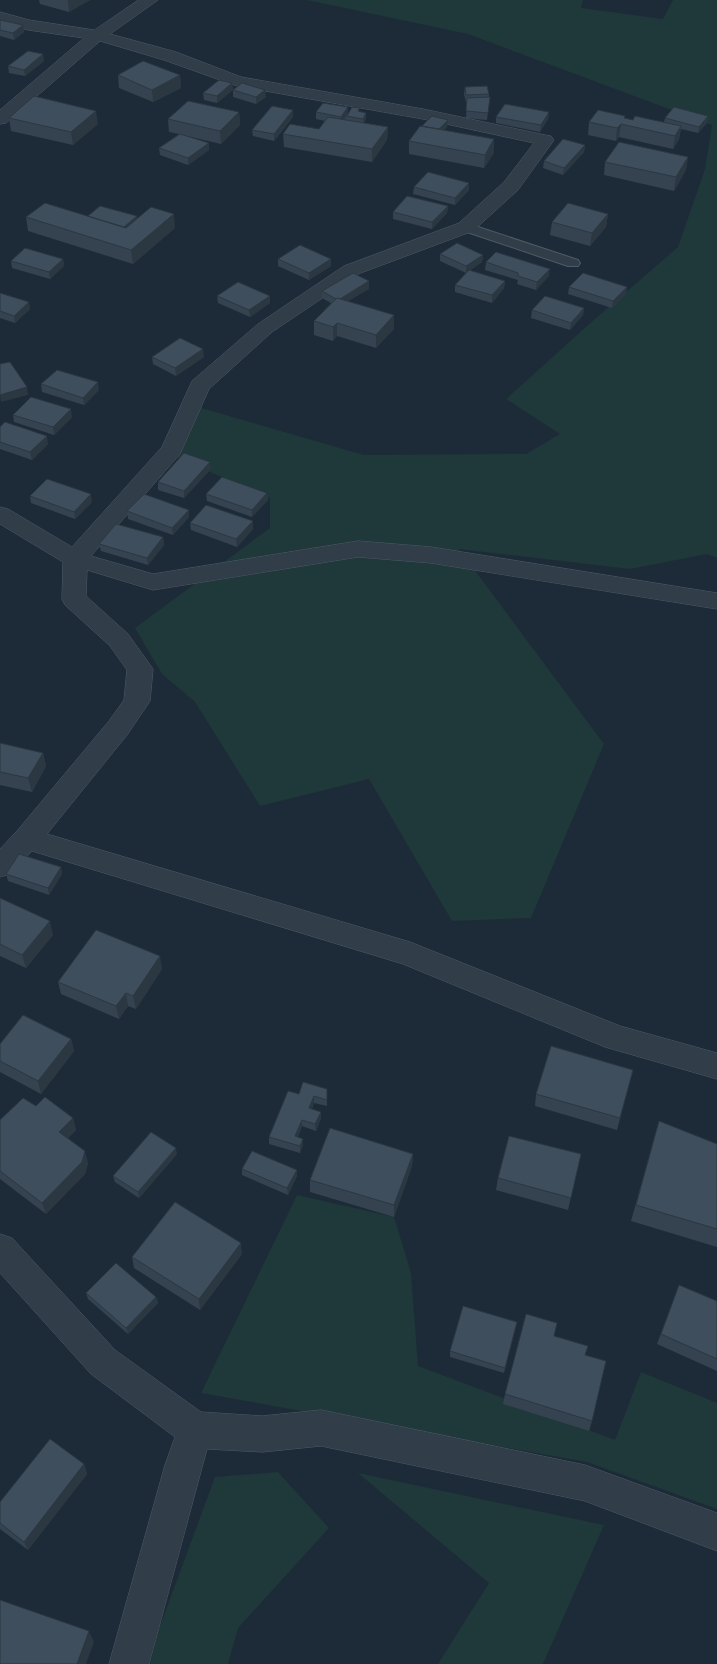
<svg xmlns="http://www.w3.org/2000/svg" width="717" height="1664" font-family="'Fira Sans Condensed',sans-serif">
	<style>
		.green { fill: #1f3839 }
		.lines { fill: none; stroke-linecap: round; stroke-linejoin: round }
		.lane-casing { stroke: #4e5a67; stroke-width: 2 }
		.street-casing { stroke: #4e5a67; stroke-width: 1 }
		.lane { fill: #313d48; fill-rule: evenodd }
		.street { fill: #313d48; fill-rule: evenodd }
		.wall { fill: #354350 }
		.shaded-wall { fill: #2b3741 }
		.building { fill: #3e4e5d; stroke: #2b3741 }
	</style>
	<rect width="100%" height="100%" fill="#1d2b38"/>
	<g class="green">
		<polygon points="307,0 583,0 581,8 663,19 673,0 717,0 717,558 707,554 630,569 459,549 604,744 531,918 452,921 369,779 260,806 195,702 162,674 135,628 270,528 270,498 176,457 194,406 364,455 526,454 560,434 506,399 588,325 678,247 705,169 712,125 468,34"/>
		<polygon points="297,1195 394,1217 411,1273 418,1366 615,1440 641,1372 717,1403 717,1509 587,1462 201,1393"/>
		<polygon points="278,1472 329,1528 238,1628 228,1664 150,1664 159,1629 215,1477"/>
		<polygon points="358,1473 604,1525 543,1664 438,1664 489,1583"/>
	</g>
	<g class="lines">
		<defs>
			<polygon id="lane" points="466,223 578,260 580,263 578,266 568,266 461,230 460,227"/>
			<g id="street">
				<polygon points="139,0 158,0 110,34 176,52 241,77 423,109 545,135 551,136 554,140 518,190 473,231 358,274 272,332 209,389 180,454 91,556 153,574 358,541 431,547 717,593 717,609 431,563 358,557 153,590 87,570 86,596 128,634 153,669 150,701 146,707 127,735 47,834 410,942 620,1026 717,1053 717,1079 605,1047 403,964 32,851 10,874 0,877 0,849 17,831 109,721 124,700 127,670 110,646 65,605 62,599 63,562 0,524 0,507 8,509 72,547 162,447 192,381 258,324 344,266 459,223 504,182 534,143 423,119 237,86 164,60 100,41 6,123 0,124 0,110 84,38 28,30 0,22 0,12 29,20 94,30"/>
				<polygon points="0,1234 12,1238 115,1350 201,1412 262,1416 321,1410 585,1465 717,1513 717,1551 585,1501 321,1446 262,1452 207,1449 149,1664 109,1664 165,1465 175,1437 91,1374 0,1273"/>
			</g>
		</defs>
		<use href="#lane" class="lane-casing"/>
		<use href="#street" class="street-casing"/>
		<use href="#lane" class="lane"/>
		<use href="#street" class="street"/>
	</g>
	<g class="wall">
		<polygon points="39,0 90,0 69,12 40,4"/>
		<polygon points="0,20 23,25 24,32 14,40 0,36"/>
		<polygon points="44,61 25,76 9,73 8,66"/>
		<polygon points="118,75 180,75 181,88 153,102 119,88"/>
		<polygon points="232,83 233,90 217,103 204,100 203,93"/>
		<polygon points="465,87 489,94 489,104 487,120 466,118 467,102 466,102 464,94"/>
		<polygon points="233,90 266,97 256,104 233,97"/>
		<polygon points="348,107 348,114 360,112 366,113 366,119 364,123 388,127 387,140 372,162 284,147 283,134 319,129 325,121 316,119 316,112"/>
		<polygon points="239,112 240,125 221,144 187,136 209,150 188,165 160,155 159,148 179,134 169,132 168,119"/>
		<polygon points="549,112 548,119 540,132 496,123 496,117"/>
		<polygon points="625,116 625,118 633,120 664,122 665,118 708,116 707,123 698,133 681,129 679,139 673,149 619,137 616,141 588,135 589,122"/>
		<polygon points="293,117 274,141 253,136 252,130"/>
		<polygon points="9,118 98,124 73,145 11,131"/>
		<polygon points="448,120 447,127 444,130 494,153 484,168 409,154 409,141 422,126"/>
		<polygon points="585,145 584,152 563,175 543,168 544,161"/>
		<polygon points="688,157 686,170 674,191 604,175 605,162"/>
		<polygon points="469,183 469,190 455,205 413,194 414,187"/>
		<polygon points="448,206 447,213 432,229 393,219 393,212"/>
		<polygon points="608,214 606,227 590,246 550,235 552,222"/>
		<polygon points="88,216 137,216 137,219 175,228 133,264 28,231 26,217"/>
		<polygon points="440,254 483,255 482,262 469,271 505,281 504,288 492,303 455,292 455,285 467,272 466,273 440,261"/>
		<polygon points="63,259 64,266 50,279 12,268 11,261"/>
		<polygon points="278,259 331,266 309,280 278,266"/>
		<polygon points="486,262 549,276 536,290 517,284 518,280 485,270"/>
		<polygon points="369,281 369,289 348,301 394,315 394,329 376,348 337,336 333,341 314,335 314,321 331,303 322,298 322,291"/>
		<polygon points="569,287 627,287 626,294 612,308 568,294"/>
		<polygon points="0,293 29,302 30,309 15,323 0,318"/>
		<polygon points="217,296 270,303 250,317 218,303"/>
		<polygon points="584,308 583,315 570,330 531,318 532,310"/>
		<polygon points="152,357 204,357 176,376 153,364"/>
		<polygon points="41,384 99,390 84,405 42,392"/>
		<polygon points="13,415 72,417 54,435 14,422"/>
		<polygon points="0,427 48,444 32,460 0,449"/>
		<polygon points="211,469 184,498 158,490 158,482"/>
		<polygon points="267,493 268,500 252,517 207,501 206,494"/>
		<polygon points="30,496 92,502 75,519 31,503"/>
		<polygon points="189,510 189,517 173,535 128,519 127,511"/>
		<polygon points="190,523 253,529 237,547 191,530"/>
		<polygon points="163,537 164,545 148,565 101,551 99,544"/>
		<polygon points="0,743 43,753 46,766 32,792 0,785"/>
		<polygon points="61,867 62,874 49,895 8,881 6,874"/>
		<polygon points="0,898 53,935 26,968 0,956"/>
		<polygon points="162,969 136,1009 128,1006 119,1019 61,994 58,982"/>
		<polygon points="71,1039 74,1051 41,1094 0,1072 0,1044"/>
		<polygon points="633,1070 617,1130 535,1106 536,1094"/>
		<polygon points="327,1089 327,1106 314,1103 312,1109 321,1118 316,1131 302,1126 298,1137 303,1145 300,1153 269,1144 269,1137 299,1094"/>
		<polygon points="36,1106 73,1118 76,1130 68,1138 88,1163 85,1174 46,1214 0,1179 0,1120"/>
		<polygon points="659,1121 717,1144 717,1247 631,1221"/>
		<polygon points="177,1154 139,1198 115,1182 113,1176"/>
		<polygon points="413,1154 412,1166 394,1217 310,1192 310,1180"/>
		<polygon points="581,1154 568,1210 496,1190 498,1178"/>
		<polygon points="242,1169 297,1170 297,1176 288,1195 242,1175"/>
		<polygon points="242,1254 200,1310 134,1268 132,1257"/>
		<polygon points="679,1285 717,1301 717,1371 657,1344"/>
		<polygon points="86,1293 156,1297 158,1303 128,1334 88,1299"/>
		<polygon points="517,1322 504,1373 450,1357 450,1351"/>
		<polygon points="554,1336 585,1355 592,1421 589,1431 503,1404 505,1394"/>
		<polygon points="84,1464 87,1474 28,1550 0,1529 0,1502"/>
	</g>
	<g class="shaded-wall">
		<polygon points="68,0 90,0 69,12"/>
		<polygon points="23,25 24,32 14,40 13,33"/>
		<polygon points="43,54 44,61 25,76 24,70"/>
		<polygon points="180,75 181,88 153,102 152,90"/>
		<polygon points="232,83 233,90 217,103 217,96"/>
		<polygon points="265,90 266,97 256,104 256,97"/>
		<polygon points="348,107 348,114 341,124 341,117"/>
		<polygon points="293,110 293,117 274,141 274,134"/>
		<polygon points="96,111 98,124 73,145 71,132"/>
		<polygon points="239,112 240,125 221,144 220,131"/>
		<polygon points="549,112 548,119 540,132 541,125"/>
		<polygon points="366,113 366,119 363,126 363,119"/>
		<polygon points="708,116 707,123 698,133 699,127"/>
		<polygon points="448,120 447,127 439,137 439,130"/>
		<polygon points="621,124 619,137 616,141 617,128"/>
		<polygon points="681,126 679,139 673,149 675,136"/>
		<polygon points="388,127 387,140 372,162 372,149"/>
		<polygon points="494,139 494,153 484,168 485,155"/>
		<polygon points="209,143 209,150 188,165 188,158"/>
		<polygon points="585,145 584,152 563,175 564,168"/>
		<polygon points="688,157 686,170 674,191 676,177"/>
		<polygon points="469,183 469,190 455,205 455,198"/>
		<polygon points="448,206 447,213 432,229 432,222"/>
		<polygon points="174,214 175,228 133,264 131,250"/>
		<polygon points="608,214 606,227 590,246 592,233"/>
		<polygon points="137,216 138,223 124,235 123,228"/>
		<polygon points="483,255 482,262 466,273 466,266"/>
		<polygon points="63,259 64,266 50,279 49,272"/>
		<polygon points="331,259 331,266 309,280 309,273"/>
		<polygon points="550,269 549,276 536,290 537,282"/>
		<polygon points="369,281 369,289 338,307 338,300"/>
		<polygon points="505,281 504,288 492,303 492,295"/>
		<polygon points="627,287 626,294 612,308 613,301"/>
		<polygon points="270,296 270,303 250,317 249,310"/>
		<polygon points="29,302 30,309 15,323 14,316"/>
		<polygon points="584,308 583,315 570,330 571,323"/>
		<polygon points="394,315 394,329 376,348 376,335"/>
		<polygon points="337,323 337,336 333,341 333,327"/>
		<polygon points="203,349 204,357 176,376 175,368"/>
		<polygon points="98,382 99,390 84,405 83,398"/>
		<polygon points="27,387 28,395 1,402 0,395"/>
		<polygon points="71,409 72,417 54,435 53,427"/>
		<polygon points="47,436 48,444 32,460 30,452"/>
		<polygon points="210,462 211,469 184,498 184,491"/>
		<polygon points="267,493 268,500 252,517 252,510"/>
		<polygon points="91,494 92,502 75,519 74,512"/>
		<polygon points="189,510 189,517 173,535 172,528"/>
		<polygon points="253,521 253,529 237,547 236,539"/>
		<polygon points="163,537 164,545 148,565 147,558"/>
		<polygon points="43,753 46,766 32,792 28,778"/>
		<polygon points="61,867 62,874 49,895 48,888"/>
		<polygon points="50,921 53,935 26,968 22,955"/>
		<polygon points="160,956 162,969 136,1009 133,996"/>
		<polygon points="126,993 128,1006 119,1019 116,1006"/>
		<polygon points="71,1039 74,1051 41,1094 38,1081"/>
		<polygon points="314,1096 314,1103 309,1115 309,1108"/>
		<polygon points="321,1112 321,1118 316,1131 315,1124"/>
		<polygon points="73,1118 76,1130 63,1144 59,1132"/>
		<polygon points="302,1120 302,1126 296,1143 295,1136"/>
		<polygon points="303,1139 303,1145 300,1153 300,1146"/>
		<polygon points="176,1148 177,1154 139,1198 138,1192"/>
		<polygon points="85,1151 88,1163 85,1174 46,1214 42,1203"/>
		<polygon points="413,1154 412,1166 394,1217 394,1205"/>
		<polygon points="297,1170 297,1176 288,1195 287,1188"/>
		<polygon points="241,1243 242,1254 200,1310 199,1299"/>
		<polygon points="156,1297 158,1303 128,1334 126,1328"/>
		<polygon points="84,1464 87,1474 28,1550 24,1542"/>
		<polygon points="89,1631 94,1642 86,1664 77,1664"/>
	</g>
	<g class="building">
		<polygon points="0,20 23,25 13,33 0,30"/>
		<polygon points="28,51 43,54 24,70 8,66"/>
		<polygon points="143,61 180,75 152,90 118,75"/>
		<polygon points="219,80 232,83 217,96 203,93"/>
		<polygon points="242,83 265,90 256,97 233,90"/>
		<polygon points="487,86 489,94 466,95 465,87"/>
		<polygon points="34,96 96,111 71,132 9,118"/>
		<polygon points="490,97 488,113 466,111 467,98"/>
		<polygon points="188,101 239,112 220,131 168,119"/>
		<polygon points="323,103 348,107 341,117 316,112"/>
		<polygon points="505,104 549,112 541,125 496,117"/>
		<polygon points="272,106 293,110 274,134 252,130"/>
		<polygon points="352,107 360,108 358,111 366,113 363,119 347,116"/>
		<polygon points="674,107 708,116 699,127 665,118"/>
		<polygon points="598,110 625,116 624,118 633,120 635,116 681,126 675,136 621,124 617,128 589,122"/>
		<polygon points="432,116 448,120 439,129 422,126"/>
		<polygon points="328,117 388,127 372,149 283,134 290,124 319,129"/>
		<polygon points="420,126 494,139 485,155 409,141"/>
		<polygon points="180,134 209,143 188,158 159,148"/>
		<polygon points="563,139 585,145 564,168 544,161"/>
		<polygon points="619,142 688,157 676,177 605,162"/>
		<polygon points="428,172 469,183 455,198 414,187"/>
		<polygon points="407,196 448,206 432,222 393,212"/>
		<polygon points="45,203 126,228 151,207 174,214 131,250 26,217"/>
		<polygon points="568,203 608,214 592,233 552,222"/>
		<polygon points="100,206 137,216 124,227 88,216"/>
		<polygon points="457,243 483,255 466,266 440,254"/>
		<polygon points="300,245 331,259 309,273 278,259"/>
		<polygon points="25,248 63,259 49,272 11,261"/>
		<polygon points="496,252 550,269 537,282 518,276 518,273 486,262"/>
		<polygon points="469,270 505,281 492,295 455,285"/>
		<polygon points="353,273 369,281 340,299 337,298 336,299 322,291"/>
		<polygon points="583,273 627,287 613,301 569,287"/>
		<polygon points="238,282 270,296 249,310 217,296"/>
		<polygon points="0,293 29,302 14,316 0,311"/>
		<polygon points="545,296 584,308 571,323 532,310"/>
		<polygon points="337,298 394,315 376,335 337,323 333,327 314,321"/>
		<polygon points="180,338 203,349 175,368 152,357"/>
		<polygon points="10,362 27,387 0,395 0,364"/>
		<polygon points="57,370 98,382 83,398 41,384"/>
		<polygon points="31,397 71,409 53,427 13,415"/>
		<polygon points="5,422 47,436 30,452 0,442 0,427"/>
		<polygon points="184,453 210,462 184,491 158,482"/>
		<polygon points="222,477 267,493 252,510 206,494"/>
		<polygon points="47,479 91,494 74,512 30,496"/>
		<polygon points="144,494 189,510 172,528 127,511"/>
		<polygon points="206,505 253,521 236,539 190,523"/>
		<polygon points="116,524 163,537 147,558 99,544"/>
		<polygon points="0,743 43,753 28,778 0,772"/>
		<polygon points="19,854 61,867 48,888 6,874"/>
		<polygon points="0,898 50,921 22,955 0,944"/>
		<polygon points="96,930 160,956 133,996 126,993 116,1006 58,982"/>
		<polygon points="23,1015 71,1039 38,1081 0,1061 0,1044"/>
		<polygon points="551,1046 633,1070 620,1118 536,1094"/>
		<polygon points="303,1082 327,1089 327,1100 314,1096 309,1108 321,1112 315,1124 302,1120 295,1136 303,1139 300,1146 269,1137 288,1091 299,1094"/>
		<polygon points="45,1097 73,1118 59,1132 85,1151 82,1162 42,1203 0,1171 0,1120 23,1098 36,1106"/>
		<polygon points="659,1121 717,1144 717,1229 636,1205"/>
		<polygon points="330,1128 413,1154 394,1205 310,1180"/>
		<polygon points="151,1132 176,1148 138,1192 113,1176"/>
		<polygon points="509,1136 581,1154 571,1198 498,1178"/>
		<polygon points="252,1151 297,1170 287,1188 242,1169"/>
		<polygon points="175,1202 241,1243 199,1299 132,1257"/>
		<polygon points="116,1263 156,1297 126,1328 86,1293"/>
		<polygon points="679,1285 717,1301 717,1359 661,1334"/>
		<polygon points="463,1306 517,1322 505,1368 450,1351"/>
		<polygon points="526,1314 557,1323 554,1336 588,1346 585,1355 606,1361 592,1421 505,1394"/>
		<polygon points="50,1439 84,1464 24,1542 0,1523 0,1502"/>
		<polygon points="0,1600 89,1631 77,1664 0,1664"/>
	</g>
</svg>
